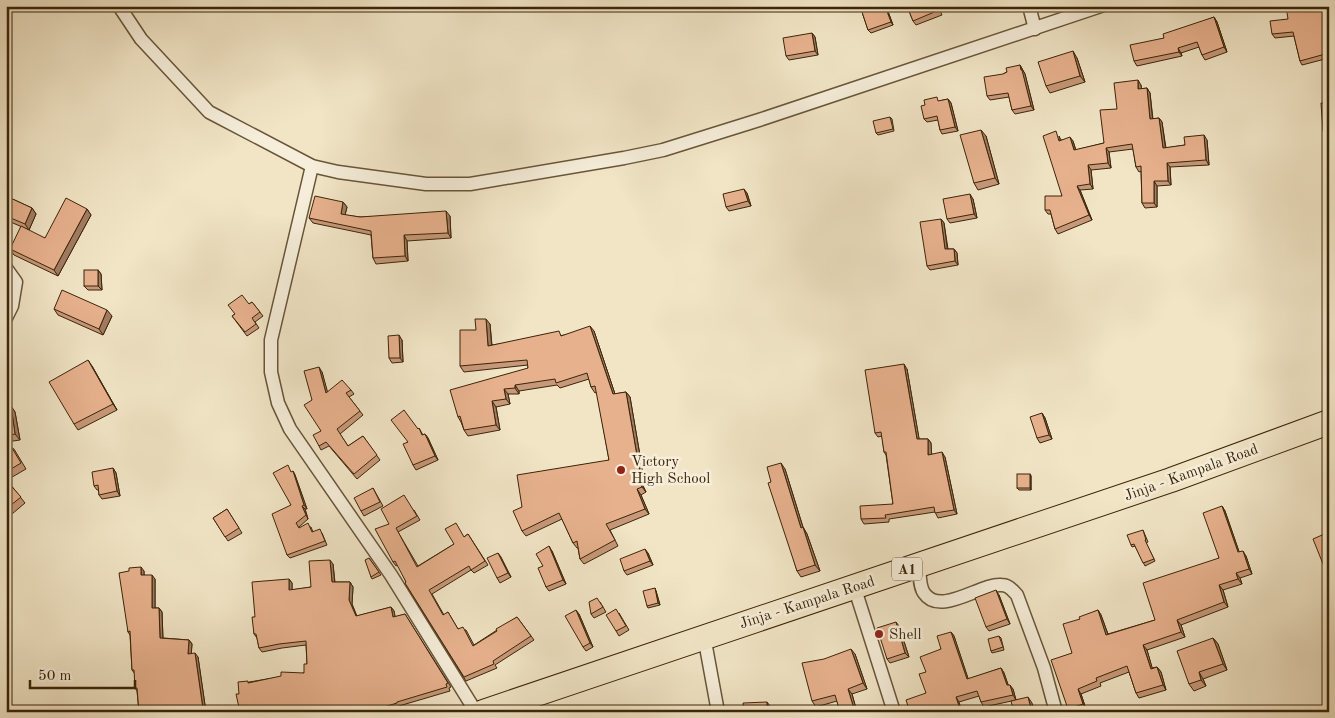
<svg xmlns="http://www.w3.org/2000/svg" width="1335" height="718" font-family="'Old Standard TT',serif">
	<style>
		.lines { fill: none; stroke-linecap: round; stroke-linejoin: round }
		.street-casing { stroke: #685538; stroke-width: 15 }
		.highway-casing { stroke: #3b2508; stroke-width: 26 }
		.street { stroke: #f6eeda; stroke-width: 12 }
		.highway { stroke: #f1e5c6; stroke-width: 24 }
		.wall { fill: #c79879; stroke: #3b2508 }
		.shaded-wall { fill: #a27c63; stroke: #3b2508 }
		.building { fill: #e7b18d; stroke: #3b2508 }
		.poi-dot { fill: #8f2418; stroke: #f6eeda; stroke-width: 2 }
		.labels { text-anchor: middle; stroke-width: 5; stroke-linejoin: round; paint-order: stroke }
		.shield { fill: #f6eeda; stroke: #736147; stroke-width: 1 }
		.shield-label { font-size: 14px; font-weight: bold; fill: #3b2508 }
		.poi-label { font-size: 15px; fill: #3b2508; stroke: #f6eeda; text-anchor: start }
		.street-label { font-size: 15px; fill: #3b2508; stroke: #f6eeda }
	</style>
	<rect width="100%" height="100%" fill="#f1e5c6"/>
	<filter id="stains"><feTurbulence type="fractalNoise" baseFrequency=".004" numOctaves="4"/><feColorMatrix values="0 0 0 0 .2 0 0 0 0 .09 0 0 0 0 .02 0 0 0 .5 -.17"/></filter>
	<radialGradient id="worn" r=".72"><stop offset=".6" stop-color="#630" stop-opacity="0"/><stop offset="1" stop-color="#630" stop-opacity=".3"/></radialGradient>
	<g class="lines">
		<defs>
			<g id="street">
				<polyline points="119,6 141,39 209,112 312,166 338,172 426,184 470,184 624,158 663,150 759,120 1101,6"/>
				<polyline points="1029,6 1035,29"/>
				<polyline points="312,166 271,340 271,372 278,403 290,429 391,575 476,712"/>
				<polyline points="6,268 16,282 12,306 6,318"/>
				<path d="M919,566C920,574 919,586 924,593C940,617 981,583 1001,585C1009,585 1012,590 1017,595L1044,668L1056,712"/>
				<polyline points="854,586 894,712"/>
				<polyline points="704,636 718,712"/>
			</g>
			<polyline id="highway" points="483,712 1171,480 1329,422"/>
		</defs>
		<use href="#street" class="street-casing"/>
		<use href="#highway" class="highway-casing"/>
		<use href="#street" class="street"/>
		<use href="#highway" class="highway"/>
	</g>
	<g class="wall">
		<polygon points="860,6 886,6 893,25 871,33 868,30"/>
		<polygon points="907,6 938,6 942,15 916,25 913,21"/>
		<polygon points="957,6 977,6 960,11"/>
		<polygon points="1329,6 1329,58 1302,65 1300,61 1294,36 1275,38 1272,34 1288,19"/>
		<polygon points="1214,17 1217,22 1227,52 1205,60 1202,55 1199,47 1181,53 1182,56 1137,66 1134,61 1164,38"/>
		<polygon points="812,33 815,37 818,55 789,60 786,56"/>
		<polygon points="1077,58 1085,82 1050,93 1046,86"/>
		<polygon points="1020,65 1025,74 1034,110 1015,114 1012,110 1009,97 990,100 987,96 1003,74"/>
		<polygon points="1141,85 1141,89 1147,88 1150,93 1153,119 1159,118 1162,122 1166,148 1185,145 1207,140 1209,165 1170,167 1171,185 1157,186 1157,207 1145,208 1142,203 1141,171 1139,172 1136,167 1133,149 1109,152 1111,168 1091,170 1093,189 1080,190 1092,220 1058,234 1055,229 1051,214 1048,214 1045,210 1062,196 1059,136 1061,140 1073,141 1076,150 1104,143 1117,109"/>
		<polygon points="948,99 951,103 958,131 942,134 940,130 938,120 927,122 924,119 939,101"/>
		<polygon points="1329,103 1329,136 1327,137 1323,131"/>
		<polygon points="890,117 892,119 894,131 878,135 876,133"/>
		<polygon points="986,136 999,184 978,190 974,183"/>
		<polygon points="747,193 751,206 729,211 726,207"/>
		<polygon points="6,196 32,208 36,214 29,230 6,220"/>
		<polygon points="973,199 977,218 950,223 947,219"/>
		<polygon points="343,202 347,207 345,215 360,217 450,216 451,238 407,241 408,261 376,264 373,258 371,235 313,223 309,218"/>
		<polygon points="87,209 91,215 58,276 14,255 10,249 45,238"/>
		<polygon points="941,219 944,223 948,249 954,249 957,253 958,265 930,270 927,266"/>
		<polygon points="98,270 101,274 102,290 88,290 84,286"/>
		<polygon points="252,302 263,316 255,322 259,328 247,336 232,316"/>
		<polygon points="54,309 112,316 103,335 58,315"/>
		<polygon points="490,324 492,345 594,331 615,394 626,392 630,397 644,479 640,480 646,492 641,495 649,514 610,530 618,546 584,564 580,559 578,548 577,548 573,543 562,519 526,536 522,531 522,507 609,460 597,392 595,393 591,387 589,379 560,388 557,385 519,391 519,394 508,394 510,404 496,407 500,430 468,436 464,430 461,422 458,417 528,368 528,365 464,372 460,366"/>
		<polygon points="402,340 403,362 392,363 389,358"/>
		<polygon points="92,366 117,410 78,430 74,424"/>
		<polygon points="907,369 919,439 928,439 931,443 931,454 945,457 957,514 938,518 935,512 889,519 889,522 864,524 861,519 893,504 886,455 884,452 882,436 878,437 875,433"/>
		<polygon points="322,372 327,392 351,390 354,394 349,397 363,415 340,434 348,446 363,436 380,460 357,479 329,446 321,450 319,446 321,431 312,400"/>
		<polygon points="11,406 15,412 20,440 6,442 6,407"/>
		<polygon points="1042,413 1045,418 1052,439 1040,443 1037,438"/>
		<polygon points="419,428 423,435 425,434 428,438 438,460 416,470 413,465 407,442"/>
		<polygon points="6,445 14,449 26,469 7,480 25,503 6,519"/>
		<polygon points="113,468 116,473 120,496 102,499 99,495 99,490 97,490 94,486"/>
		<polygon points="785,469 803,527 807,534 820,571 801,577 797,571 771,482"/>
		<polygon points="293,471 295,475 307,509 305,509 308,519 299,527 299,528 311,527 313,532 322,533 327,545 290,558 287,555 291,505 292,472"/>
		<polygon points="1030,474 1031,476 1031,490 1019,490 1017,488"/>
		<polygon points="373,488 383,506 364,516 361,511"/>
		<polygon points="1222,506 1225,511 1239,552 1246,556 1252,574 1240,578 1242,584 1223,590 1228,607 1181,625 1185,637 1147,650 1152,668 1157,667 1161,672 1166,690 1139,698 1136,693 1129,672 1100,683 1101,686 1081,694 1086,709 1077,712 1070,712 1068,709 1072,653 1080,619 1098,610 1101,615 1108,634 1155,620 1219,558"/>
		<polygon points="227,509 242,533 228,541 213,518"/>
		<polygon points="414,510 420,520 398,532 418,566 454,544 468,534 488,565 474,573 471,570 432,594 444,615 448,612 458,629 466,630 474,645 517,617 534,640 495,665 497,668 466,681 405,583 406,582 398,565 396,566 393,562 389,524"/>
		<polygon points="1143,530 1148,542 1146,543 1155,561 1145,566 1135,546 1132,547 1131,545"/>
		<polygon points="1329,532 1329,567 1326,568 1323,564"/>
		<polygon points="552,551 566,584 549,591 546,587 543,566"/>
		<polygon points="498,553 511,577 500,583 497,578"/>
		<polygon points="648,553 653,565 627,575 624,571"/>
		<polygon points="369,558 381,575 372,579 371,577"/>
		<polygon points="333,564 335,582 350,582 353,587 352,604 357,616 391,607 394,611 395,617 405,614 451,687 449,688 450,691 399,706 400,707 384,712 240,712 239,694 249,682 304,673 307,664 306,645 282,648 262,652 259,648 257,638 254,634 255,617 289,579 292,583 292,590 311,587"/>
		<polygon points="129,571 144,571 144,575 155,579 155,608 159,608 162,612 163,638 189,640 192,644 191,654 198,657 206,712 139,712 137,691 135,688 135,674 132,670 130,635 128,632"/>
		<polygon points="655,588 656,591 660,605 648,608 647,606"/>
		<polygon points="999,595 1010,624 989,631 986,627"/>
		<polygon points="600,602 606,612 594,618 591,614"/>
		<polygon points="619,613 629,630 619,636 616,631"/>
		<polygon points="579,614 593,647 586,651 583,647"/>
		<polygon points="899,626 909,657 890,663 887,659"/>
		<polygon points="951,632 954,636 968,679 1001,668 1004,673 1008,685 1013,689 1016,700 984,707 981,702 979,696 959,702 926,693 926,672"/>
		<polygon points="999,636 1001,638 1004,650 992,653 991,651"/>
		<polygon points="1213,638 1218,644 1227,670 1203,679 1206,686 1194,691 1189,684"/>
		<polygon points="855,654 867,689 852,694 857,712 840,712 837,701 816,707 812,701"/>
	</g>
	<g class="shaded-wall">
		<polygon points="885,6 886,6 893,25 891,22"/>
		<polygon points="1214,17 1217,22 1227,52 1224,47"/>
		<polygon points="812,33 815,37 818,55 815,51"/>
		<polygon points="1178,48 1181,53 1182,56 1179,52"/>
		<polygon points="1073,51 1077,58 1085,82 1080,76"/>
		<polygon points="1020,65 1025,74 1034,110 1031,106"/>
		<polygon points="1138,80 1141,85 1142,93 1138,89"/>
		<polygon points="1147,88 1150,93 1153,124 1150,119"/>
		<polygon points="948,99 951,103 958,131 955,127"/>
		<polygon points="1159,118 1162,122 1166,152 1163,148"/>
		<polygon points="981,130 986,136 999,184 995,178"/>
		<polygon points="1204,135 1207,140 1209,165 1206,160"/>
		<polygon points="1070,137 1073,141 1077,155 1074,150"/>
		<polygon points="1106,148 1109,152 1111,168 1108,163"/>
		<polygon points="1167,163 1170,167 1171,185 1168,181"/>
		<polygon points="1088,165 1091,170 1093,189 1090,184"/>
		<polygon points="1154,181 1157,186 1157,207 1154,203"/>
		<polygon points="1077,186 1080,190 1092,220 1089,215"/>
		<polygon points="744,189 747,193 751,206 748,201"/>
		<polygon points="970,194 973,199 977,218 974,214"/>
		<polygon points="343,202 347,207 344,219 341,214"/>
		<polygon points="32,208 36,214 29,230 25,224"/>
		<polygon points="87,209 91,215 58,276 54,270"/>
		<polygon points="446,211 450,216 451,238 448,233"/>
		<polygon points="941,219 944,223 948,254 945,249"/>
		<polygon points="404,235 407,241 408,261 405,256"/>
		<polygon points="954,249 957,253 958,265 955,261"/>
		<polygon points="98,270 101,274 102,290 98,286"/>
		<polygon points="107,310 112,316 103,335 99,329"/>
		<polygon points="486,319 490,324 492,351 488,346"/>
		<polygon points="590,326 594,331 617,400 613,394"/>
		<polygon points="399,335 402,340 403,362 400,358"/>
		<polygon points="88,360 92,366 117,410 113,404"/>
		<polygon points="904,364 907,369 920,444 917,439"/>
		<polygon points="319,367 322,372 329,397 326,393"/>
		<polygon points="515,385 519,391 519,394 515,388"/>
		<polygon points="504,389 508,394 510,404 506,399"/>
		<polygon points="626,392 630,397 644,479 640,473"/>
		<polygon points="492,401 496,407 500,430 496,425"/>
		<polygon points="11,406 15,412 20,440 15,434"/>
		<polygon points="1042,413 1045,418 1052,439 1049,435"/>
		<polygon points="425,434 428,438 438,460 435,456"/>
		<polygon points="928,439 931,443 932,460 928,455"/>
		<polygon points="942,452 945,457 957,514 954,510"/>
		<polygon points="781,463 785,469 805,534 801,528"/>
		<polygon points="113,468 116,473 120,496 117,491"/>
		<polygon points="293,471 295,475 307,509 304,505"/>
		<polygon points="636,474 640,480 646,492 642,487"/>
		<polygon points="1030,474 1031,476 1031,490 1030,488"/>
		<polygon points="637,489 641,495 649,514 645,509"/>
		<polygon points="302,506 305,509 308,519 306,515"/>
		<polygon points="1222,506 1225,511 1241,557 1238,552"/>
		<polygon points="803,527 807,534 820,571 815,565"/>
		<polygon points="549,546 552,551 566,584 563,580"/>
		<polygon points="645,549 648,553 653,565 650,561"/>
		<polygon points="1243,551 1246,556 1252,574 1249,569"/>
		<polygon points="498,553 501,557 511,577 508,573"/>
		<polygon points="330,560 333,564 335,586 332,582"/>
		<polygon points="141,567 144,571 144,579 141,575"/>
		<polygon points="1236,573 1240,578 1242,584 1238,579"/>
		<polygon points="152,575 155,579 155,612 152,608"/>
		<polygon points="289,579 292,583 292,594 289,590"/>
		<polygon points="350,582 353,587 352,604 358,620 356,616 349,600"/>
		<polygon points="1219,585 1223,590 1228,607 1224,602"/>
		<polygon points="655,588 656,591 660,605 658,603"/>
		<polygon points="996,590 999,595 1010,624 1007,619"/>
		<polygon points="391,607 394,611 396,621 393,617"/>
		<polygon points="159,608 162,612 163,642 160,638"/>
		<polygon points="576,610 579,614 593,647 590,643"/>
		<polygon points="1098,610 1101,615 1110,640 1106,635"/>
		<polygon points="1177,620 1181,625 1185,637 1181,632"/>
		<polygon points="896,622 899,626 909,657 905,653"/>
		<polygon points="951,632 954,636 970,684 967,679"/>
		<polygon points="1213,638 1218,644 1227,670 1223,664"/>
		<polygon points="189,640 192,644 191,658 188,654"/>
		<polygon points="1143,645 1147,650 1154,674 1151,669"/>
		<polygon points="851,649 855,654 867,689 863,683"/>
		<polygon points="195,653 198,657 206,712 205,712 203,709"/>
		<polygon points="1157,667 1161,672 1166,690 1163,685"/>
		<polygon points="1001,668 1004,673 1010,690 1007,685"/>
		<polygon points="1199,672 1203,679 1206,686 1201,680"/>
		<polygon points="1010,685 1013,689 1016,700 1013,695"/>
		<polygon points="848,689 852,694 857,712 855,712"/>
		<polygon points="1078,689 1081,694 1086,709 1083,704"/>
		<polygon points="956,697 959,702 962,712 961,712"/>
		<polygon points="1028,697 1032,703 1035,712 1032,712"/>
		<polygon points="767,702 770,706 770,712 767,712"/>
	</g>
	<g class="building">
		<polygon points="860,6 885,6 891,22 868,30"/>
		<polygon points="907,6 937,6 939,10 913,21"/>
		<polygon points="1286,6 1329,6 1329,53 1300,61 1293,32 1272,34 1270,21 1288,19"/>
		<polygon points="1214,17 1224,47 1202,55 1197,42 1178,48 1179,52 1134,61 1130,45 1164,38 1163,34"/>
		<polygon points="812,33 815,51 786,56 783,38"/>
		<polygon points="1073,51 1080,76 1046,86 1038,62"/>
		<polygon points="1020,65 1021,70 1022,70 1031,106 1012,110 1008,93 987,96 984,77 1003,74 1007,72 1006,68"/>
		<polygon points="1138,80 1138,89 1147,88 1150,119 1159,118 1163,148 1185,145 1184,137 1204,135 1206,160 1167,163 1168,181 1154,181 1154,203 1142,203 1141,166 1136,167 1132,144 1106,148 1108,163 1088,165 1090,184 1077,186 1089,215 1055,229 1050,210 1045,210 1045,196 1062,196 1043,136 1056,131 1059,141 1070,137 1074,150 1104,143 1100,110 1117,109 1114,83"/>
		<polygon points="937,97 938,101 948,99 955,127 940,130 937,116 924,119 921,106 925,105 924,100"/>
		<polygon points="1321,103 1329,103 1329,130 1323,131"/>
		<polygon points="890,117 893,129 876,133 873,121"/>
		<polygon points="981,130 995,178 974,183 960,135"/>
		<polygon points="744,189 748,201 726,207 723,194"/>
		<polygon points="970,194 974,214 947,219 943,199"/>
		<polygon points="6,196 32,208 25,224 6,216"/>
		<polygon points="315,196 343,202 341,214 360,217 446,211 448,233 404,235 405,256 373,258 371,231 309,218"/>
		<polygon points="66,198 87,209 54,270 10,249 21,226 45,238"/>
		<polygon points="941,219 945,249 954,249 955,261 927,266 920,222"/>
		<rect x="84" y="270" width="14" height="16"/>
		<polygon points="62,290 107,310 99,329 54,309"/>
		<polygon points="242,295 249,304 252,302 260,312 252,318 256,324 245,332 232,316 235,314 228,305"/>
		<polygon points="475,319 486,319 488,346 559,331 561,336 590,326 613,394 626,392 640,473 636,474 642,487 637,489 645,509 606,524 615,540 580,559 577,541 573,543 559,513 522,531 513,511 522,507 517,475 609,460 595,386 591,387 587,373 556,383 555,379 515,385 515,388 504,389 506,399 492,401 496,425 464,430 460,416 458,417 450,390 528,368 527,360 460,366 460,330 476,330"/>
		<polygon points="399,335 400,358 389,358 388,336"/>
		<polygon points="88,360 113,404 74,424 49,382"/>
		<polygon points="904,364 917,439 928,439 928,455 942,452 954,510 935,513 934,507 885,515 886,518 861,519 860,506 893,504 886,452 884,452 881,432 875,433 865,370"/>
		<polygon points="319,367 326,393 342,380 351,390 346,393 360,411 337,429 348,446 363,436 377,455 354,474 326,442 319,446 313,435 321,431 304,405 312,400 304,371"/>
		<polygon points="11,406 15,434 6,436 6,407"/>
		<polygon points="404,410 418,429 419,428 422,435 425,434 435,456 413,465 403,444 408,442 391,420"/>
		<polygon points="1042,413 1049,435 1037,438 1030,417"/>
		<polygon points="9,443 21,463 6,472 6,445"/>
		<polygon points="781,463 801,528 803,527 815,565 797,571 768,483 771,482 767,467"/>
		<polygon points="288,465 291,472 293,471 304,505 302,506 306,515 296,523 299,528 308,523 312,532 320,529 325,541 287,555 272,514 291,505 273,473"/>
		<polygon points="113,468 117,491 99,495 98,485 94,486 92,472"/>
		<rect x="1017" y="474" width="13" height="14"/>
		<polygon points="6,480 21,497 6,509"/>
		<polygon points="373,488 380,502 361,511 354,498"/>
		<polygon points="404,495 417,516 396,528 417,567 454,544 445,529 456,523 464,537 468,534 485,561 471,570 469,566 429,590 443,615 448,612 458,629 463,627 473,646 497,631 496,629 517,617 531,636 493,661 494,664 464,677 405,583 406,582 395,561 393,562 375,529 389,524 381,509"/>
		<polygon points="1222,506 1238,552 1243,551 1249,569 1236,573 1238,579 1219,585 1224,602 1177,620 1181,632 1143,645 1151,669 1157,667 1163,685 1136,693 1127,666 1096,678 1097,681 1078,689 1083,704 1068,709 1051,660 1072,653 1063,624 1080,619 1079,617 1098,610 1106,635 1155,620 1143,583 1219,558 1203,513"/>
		<polygon points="227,509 239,528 225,537 213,518"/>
		<polygon points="1143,530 1146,540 1145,540 1154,559 1143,563 1134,544 1131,545 1127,535"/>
		<polygon points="1329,532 1329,561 1323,564 1313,539"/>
		<polygon points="549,546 563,580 546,587 538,568 543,566 536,554"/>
		<polygon points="645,549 650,561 624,571 620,559"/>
		<polygon points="498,553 508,573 497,578 487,558"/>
		<polygon points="369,558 379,572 371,577 365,560"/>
		<polygon points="330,560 332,582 350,582 349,600 356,616 391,607 393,617 405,614 448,683 446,684 447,687 397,702 397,703 368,712 240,712 236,694 239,694 238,682 248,681 248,683 281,676 281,672 304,673 304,664 307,664 306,641 279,644 259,648 256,634 254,634 252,617 255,617 252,582 289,579 289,590 311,587 309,561"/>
		<polygon points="141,567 141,575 152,575 152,608 159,608 160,638 189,640 188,654 195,653 203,709 181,712 139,712 137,688 135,688 134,670 132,670 130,631 128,632 119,573 129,571 129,568"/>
		<polygon points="655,588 658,603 647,606 643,591"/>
		<polygon points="996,590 1007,619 986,627 975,598"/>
		<polygon points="597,598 603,607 591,614 589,602"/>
		<polygon points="616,609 626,626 616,631 606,615"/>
		<polygon points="576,610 590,643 583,647 565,616"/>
		<polygon points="896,622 905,653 887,659 877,628"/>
		<polygon points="951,632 967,679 1001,668 1007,685 1010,685 1013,695 981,702 977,691 956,697 961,712 910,712 906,700 926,693 919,674 926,672 920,657 941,649 937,636"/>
		<polygon points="999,636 1003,647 991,651 988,639"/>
		<polygon points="1213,638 1223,664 1199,672 1201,680 1189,684 1177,651"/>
		<polygon points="851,649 863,683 848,689 855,712 840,712 835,695 812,701 802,663 824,659"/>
		<polygon points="1028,697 1032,712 1014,712 1011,701"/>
		<polygon points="767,702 767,712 744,712 743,703"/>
	</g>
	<g class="poi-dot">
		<circle cx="621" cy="470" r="5"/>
		<circle cx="879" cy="634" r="5"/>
	</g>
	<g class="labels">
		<rect class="shield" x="892" y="557.5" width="30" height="23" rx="4"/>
		<g class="shield-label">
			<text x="907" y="574">A1</text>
		</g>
		<g class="poi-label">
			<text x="631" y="466">Victory<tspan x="631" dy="17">High School</tspan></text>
			<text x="889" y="639">Shell</text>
		</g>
		<g class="street-label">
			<text transform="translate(1191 472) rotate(-20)" y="5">Jinja - Kampala Road</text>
			<text transform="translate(807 602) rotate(-18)" y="5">Jinja - Kampala Road</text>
		</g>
	</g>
	<rect width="1335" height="718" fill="none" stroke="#f1e5c6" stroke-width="25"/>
	<rect x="8" y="8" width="1320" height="703" fill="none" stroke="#3b2508" stroke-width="2.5"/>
	<rect x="12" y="12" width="1310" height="693" fill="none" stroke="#3b2508"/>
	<path d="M30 680v8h105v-8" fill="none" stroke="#3b2508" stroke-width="2.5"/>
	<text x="38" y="680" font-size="15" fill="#3b2508" stroke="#f6eeda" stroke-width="4" paint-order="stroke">50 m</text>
	<rect width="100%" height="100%" filter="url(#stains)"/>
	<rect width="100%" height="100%" fill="url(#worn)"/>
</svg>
